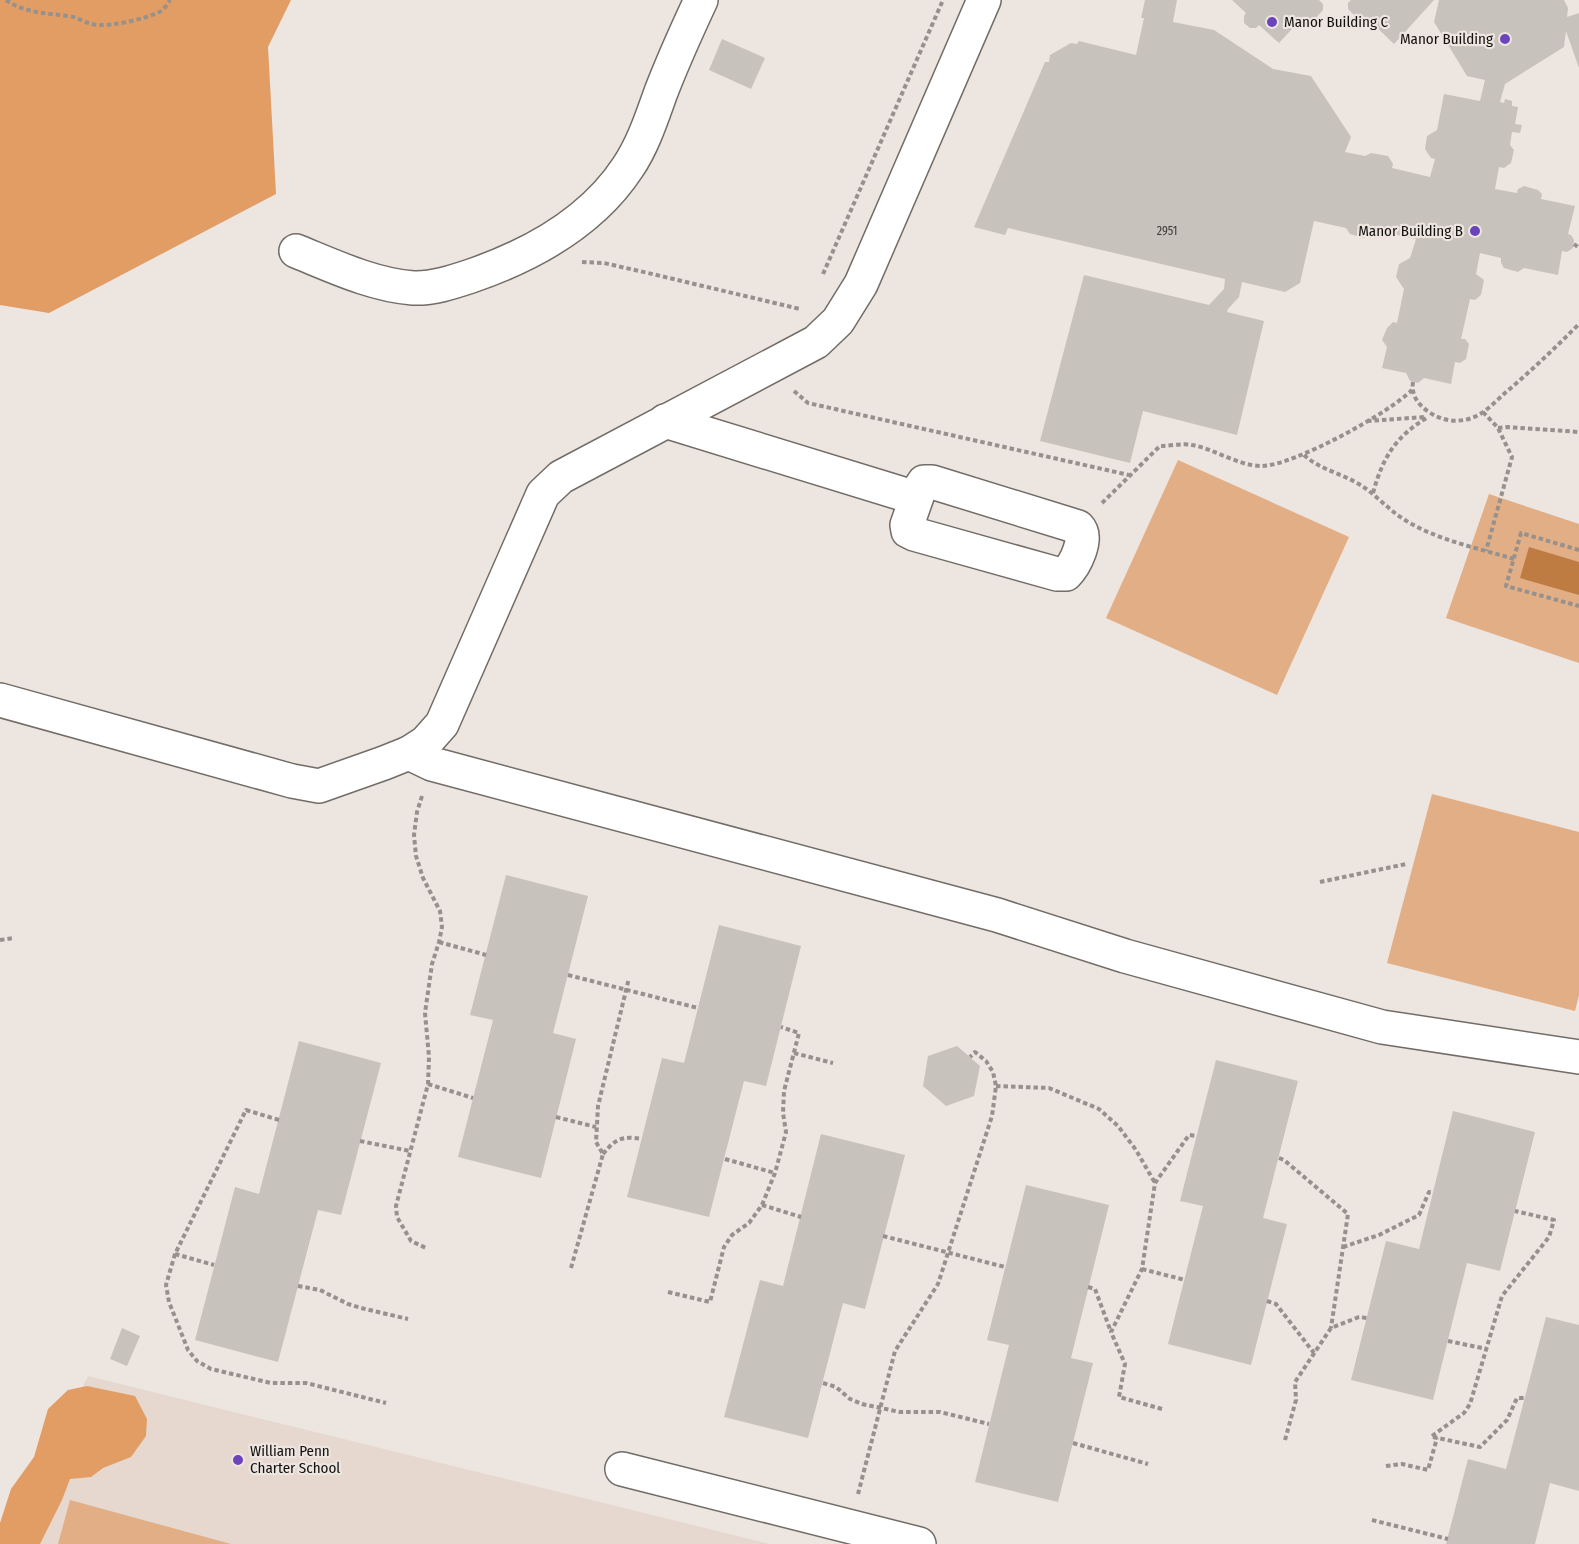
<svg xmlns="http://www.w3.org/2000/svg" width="1579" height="1544" font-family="'Fira Sans Condensed',sans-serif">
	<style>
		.built { fill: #e6d8ce }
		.green { fill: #e2ae85 }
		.forest { fill: #e19d64 }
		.water { fill: #be7c43 }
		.building { fill: #c8c2bd }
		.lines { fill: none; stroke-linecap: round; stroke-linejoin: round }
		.minor-casing { stroke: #726c67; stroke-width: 36 }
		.path { stroke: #97918e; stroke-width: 4; stroke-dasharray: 4.5 3; stroke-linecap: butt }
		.minor { stroke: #fff; stroke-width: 33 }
		.poi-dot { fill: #6b44bc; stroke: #ece5e0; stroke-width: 2 }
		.labels { text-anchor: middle; stroke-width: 4.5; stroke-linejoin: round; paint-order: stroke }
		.number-label { font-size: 12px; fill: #403c3a }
		.poi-label { font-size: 15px; fill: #12100e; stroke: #ece5e0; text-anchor: start }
	</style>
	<rect width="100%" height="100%" fill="#ece5e0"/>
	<polygon class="built" points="88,1376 770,1544 8,1544"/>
	<g class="green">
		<polygon points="1178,460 1349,537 1277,695 1106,618"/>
		<polygon points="1489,494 1579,524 1579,663 1446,618"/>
		<polygon points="1432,794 1579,832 1579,995 1575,1011 1387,963"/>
		<polygon points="70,1500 231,1544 58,1544"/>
	</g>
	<g class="forest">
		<polygon points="0,0 291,0 268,47 276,194 49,313 0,305"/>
		<polygon points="87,1386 135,1396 147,1419 146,1436 131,1457 103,1468 91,1477 70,1479 62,1500 40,1544 0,1544 0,1523 11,1489 34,1457 48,1409 68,1390"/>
	</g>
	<polygon class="water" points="1529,547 1579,562 1579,595 1520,578"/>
	<g class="building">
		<polygon points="1145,0 1177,0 1173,22 1214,30 1273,69 1311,76 1351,137 1345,152 1365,156 1371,153 1388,156 1393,164 1392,168 1430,177 1435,159 1431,158 1425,149 1427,136 1437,130 1444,94 1480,101 1485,80 1467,76 1434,22 1439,0 1564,0 1568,8 1567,17 1579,13 1579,68 1566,31 1564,47 1505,84 1500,102 1504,103 1505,99 1512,101 1512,106 1518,107 1515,124 1522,125 1520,133 1512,132 1510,145 1514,150 1511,163 1504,168 1499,167 1495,189 1517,193 1518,189 1524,186 1538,190 1542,194 1541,199 1575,206 1568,234 1571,235 1574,240 1573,248 1567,252 1562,251 1558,275 1524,268 1518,272 1504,268 1501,263 1501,258 1480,253 1476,274 1484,280 1481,295 1475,300 1470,299 1461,339 1465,339 1469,344 1466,359 1460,363 1455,362 1451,384 1424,378 1418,383 1410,381 1406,373 1382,368 1387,347 1382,340 1387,328 1393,322 1397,323 1404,289 1396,277 1399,264 1410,258 1416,239 1371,229 1371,233 1364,238 1350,234 1346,228 1314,221 1300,283 1285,292 1242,282 1239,297 1228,309 1227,312 1264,321 1237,435 1143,411 1130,463 1040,441 1084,275 1209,305 1224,289 1225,279 1008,228 1005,235 974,227 1045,62 1049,62 1050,55 1071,43 1077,44 1079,41 1136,55 1144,18 1141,18"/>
		<polygon points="1232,0 1319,0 1323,4 1323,10 1313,21 1307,21 1303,17 1279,43 1259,25 1256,28 1250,28 1244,23 1244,16 1246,13"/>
		<polygon points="1351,0 1434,0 1394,44 1366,17 1356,17 1348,9 1348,3"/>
		<polygon points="722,39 765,58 751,89 709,70"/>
		<polygon points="506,875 588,896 553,1033 576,1039 541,1178 458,1157 493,1020 470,1015"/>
		<polygon points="719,925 801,946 766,1086 744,1081 709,1217 627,1197 662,1058 684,1063"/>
		<polygon points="299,1041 381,1063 341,1215 318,1210 278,1362 195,1340 235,1187 259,1194"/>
		<polygon points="957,1046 980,1066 974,1096 946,1106 923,1086 928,1056"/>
		<polygon points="1216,1060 1298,1081 1263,1218 1287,1224 1251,1365 1168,1344 1203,1206 1180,1201"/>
		<polygon points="1453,1111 1535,1132 1500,1271 1467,1263 1433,1400 1351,1380 1386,1241 1419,1249"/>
		<polygon points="821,1134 905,1155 865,1309 843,1303 808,1438 724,1417 760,1280 783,1286"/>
		<polygon points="1026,1185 1109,1205 1071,1358 1093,1363 1058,1502 975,1482 1009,1345 987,1340"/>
		<polygon points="1546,1317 1579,1325 1579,1491 1550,1483 1535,1544 1446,1544 1468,1459 1506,1469"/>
		<polygon points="122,1328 140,1336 127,1366 110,1359"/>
	</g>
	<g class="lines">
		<defs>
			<g id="minor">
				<path d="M296,251C333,266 373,285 413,288C432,289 453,282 471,276C532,255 592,222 628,167C643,145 652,117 661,92C673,61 687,30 701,0"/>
				<polyline points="665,421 916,498"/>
				<path d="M924,482H932L1078,527C1089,538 1075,565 1066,574H1057L914,534L908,531L907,525L920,488Z"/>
				<polyline points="0,700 292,781 319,786 384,763 409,753 426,742 442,724 543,494 561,477 816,342 838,321 861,284 984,0"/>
				<polyline points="409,753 432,764 997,915 1125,956 1382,1027 1579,1057"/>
				<polyline points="622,1469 919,1544"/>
			</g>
		</defs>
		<use href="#minor" class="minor-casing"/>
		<g class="path">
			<path d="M6,0C25,13 45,13 68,16C79,17 87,25 99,25C113,26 144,19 157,13C163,11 167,5 170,0"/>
			<polyline points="1574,244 1579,248"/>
			<polyline points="582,262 604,263 648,273 800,309"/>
			<polyline points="823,274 943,0"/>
			<path d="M1413,382C1411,395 1418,405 1429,412C1442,421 1457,423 1472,418C1485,413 1495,402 1505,393C1531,371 1555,348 1579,324"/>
			<polyline points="794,391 808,403 1129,475"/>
			<polyline points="1483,412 1498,428 1512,457 1486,551"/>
			<polyline points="1367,421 1425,417"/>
			<polyline points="1498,428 1507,427 1579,432"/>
			<path d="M1304,455C1319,469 1340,473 1357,483C1375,493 1387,509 1405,520C1437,540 1477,548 1514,559"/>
			<path d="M1373,493C1383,457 1395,437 1428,417"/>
			<path d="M1102,503L1160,446C1170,446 1183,443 1192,445C1215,449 1238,466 1262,466C1295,465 1389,413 1412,390"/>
			<polyline points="1579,550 1521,533 1506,586 1579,606"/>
			<polyline points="422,796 417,812 414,835 416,856 423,878 440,911 442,927 439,942 432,964 425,1013 429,1057 428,1084 396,1206 397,1217 411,1241 426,1248"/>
			<polyline points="1320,882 1406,864"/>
			<polyline points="0,940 14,938"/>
			<polyline points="439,942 486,955"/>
			<polyline points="568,975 698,1008"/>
			<polyline points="794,1053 833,1063"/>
			<polyline points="428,1084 473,1098"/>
			<polyline points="996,1086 1049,1088 1099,1109 1118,1126 1136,1150 1155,1183"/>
			<polyline points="556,1117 596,1127"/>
			<polyline points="279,1120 246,1110 175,1254 166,1285 169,1302 188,1350 197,1361 211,1369 271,1383 306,1383 386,1403"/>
			<polyline points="360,1141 410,1151"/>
			<path d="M603,1154C616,1138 622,1136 642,1139"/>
			<polyline points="1279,1158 1284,1160 1348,1214 1331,1328"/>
			<polyline points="725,1159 775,1173"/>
			<polyline points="762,1205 801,1217"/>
			<polyline points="883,1236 1005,1267"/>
			<polyline points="1343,1247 1379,1235 1419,1215 1429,1192 1433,1192"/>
			<polyline points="175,1254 214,1265"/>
			<polyline points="571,1268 603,1154 596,1142 598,1106 629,978"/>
			<polyline points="1142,1269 1185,1280"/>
			<polyline points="298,1286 320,1290 348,1304 361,1308 408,1319"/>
			<polyline points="1088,1287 1095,1289 1111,1332"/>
			<polyline points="668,1292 710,1302 724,1247 732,1235 749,1223 762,1205 775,1173 786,1132 783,1113 784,1091 799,1033 781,1027"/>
			<polyline points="1267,1301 1276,1304 1314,1353"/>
			<polyline points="1448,1341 1487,1349"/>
			<polyline points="823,1383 836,1387 850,1399 862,1404 900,1412 940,1412 989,1424"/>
			<polyline points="1162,1409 1119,1397 1125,1364 1111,1332 1142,1269 1155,1183 1189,1135 1197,1136"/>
			<polyline points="1432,1436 1464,1413 1470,1404 1502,1296 1549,1237 1554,1220 1515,1211"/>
			<polyline points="1433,1437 1480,1447 1507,1420 1517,1398 1525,1398"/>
			<polyline points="1285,1440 1296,1400 1295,1382 1331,1328 1359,1317 1367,1318"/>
			<polyline points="1073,1443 1148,1464"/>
			<polyline points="1386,1466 1402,1464 1428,1470 1437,1438"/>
			<polyline points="858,1494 895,1351 938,1284 992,1116 996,1086 993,1072 986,1061 975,1052 970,1057"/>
			<polyline points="1372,1520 1448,1539"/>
		</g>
		<use href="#minor" class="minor"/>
	</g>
	<g class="poi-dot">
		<circle cx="1272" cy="22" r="6"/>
		<circle cx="1505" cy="39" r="6"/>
		<circle cx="1475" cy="231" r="6"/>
		<circle cx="238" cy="1460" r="6"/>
	</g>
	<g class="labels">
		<g class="number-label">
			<text x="1167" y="235">2951</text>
		</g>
		<g class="poi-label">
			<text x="1284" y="27">Manor Building C</text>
			<text x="1493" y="44" text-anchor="end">Manor Building</text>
			<text x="1463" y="236" text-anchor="end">Manor Building B</text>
			<text x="250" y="1456">William Penn<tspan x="250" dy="17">Charter School</tspan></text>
		</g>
	</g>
</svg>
